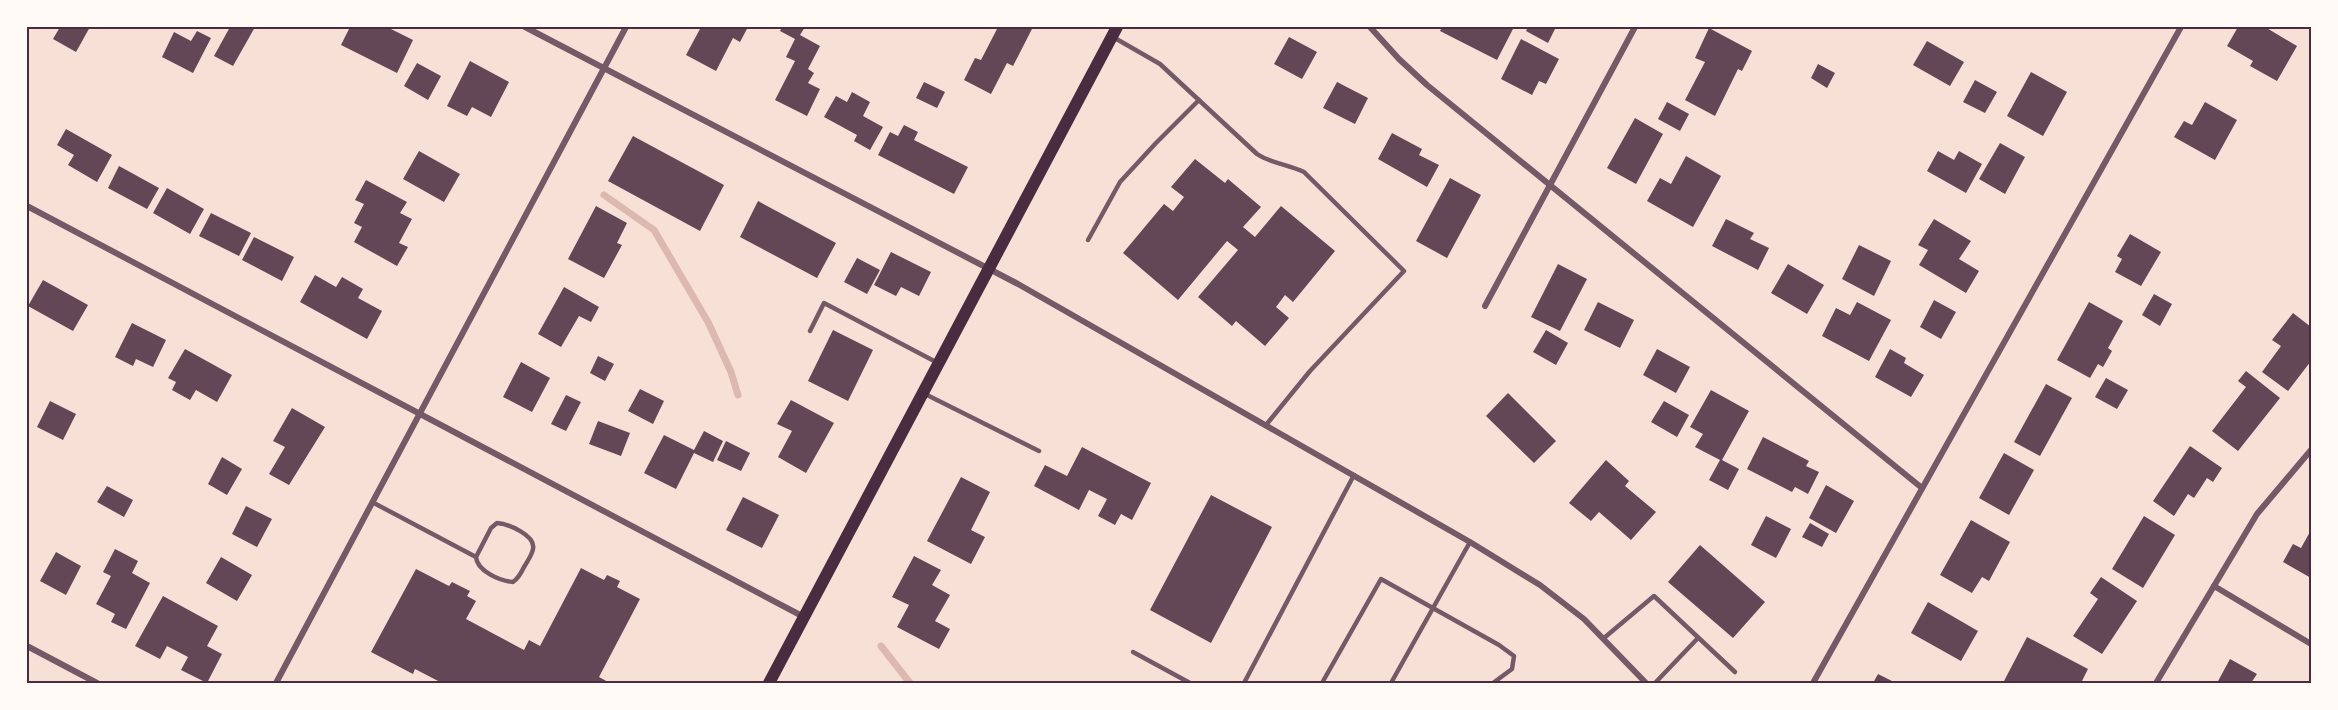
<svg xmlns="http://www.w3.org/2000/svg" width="2338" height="710" font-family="'Fira Sans Condensed',sans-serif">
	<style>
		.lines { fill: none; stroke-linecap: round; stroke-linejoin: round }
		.stream { stroke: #dcb8b0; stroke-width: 7 }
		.building { fill: #644757 }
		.service { stroke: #755966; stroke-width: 4.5 }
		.minor { stroke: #755966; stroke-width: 6 }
		.secondary { stroke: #4a2c40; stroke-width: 12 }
		.neatline { fill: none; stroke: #4a2c40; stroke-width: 2 }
	</style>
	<rect width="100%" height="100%" fill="#f7e1d7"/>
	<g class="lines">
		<g class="stream">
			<polyline points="604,195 654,230 708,322 731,372 738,395"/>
			<polyline points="881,646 910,683"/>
		</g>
	</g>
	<g class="building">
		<polygon points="60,27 90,27 76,52 53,39"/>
		<polygon points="230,27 255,27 233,66 214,56"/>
		<polygon points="350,27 387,27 413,40 397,73 341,45"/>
		<polygon points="701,27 716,27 720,29 721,27 748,27 740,42 733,38 716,71 686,55"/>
		<polygon points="782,27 805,27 800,35 820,46 808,69 814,73 808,83 820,89 807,116 775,100 795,61 786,57 795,39 780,31"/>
		<polygon points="998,27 1033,27 1013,66 1007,63 991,94 964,80 975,58 981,60"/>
		<polygon points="1442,27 1514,27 1497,60 1440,31"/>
		<polygon points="1528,27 1556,27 1548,43 1526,31"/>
		<polygon points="2238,27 2265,27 2297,46 2277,81 2250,66 2253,61 2227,46"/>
		<polygon points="1709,28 1752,51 1742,71 1738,69 1715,116 1685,100 1705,62 1695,58"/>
		<polygon points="197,31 211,38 193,73 162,57 174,32 191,41"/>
		<polygon points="1289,37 1317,52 1302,79 1274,64"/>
		<polygon points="1521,39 1559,59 1546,84 1539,81 1532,95 1501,79"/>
		<polygon points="1927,41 1964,62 1950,86 1913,65"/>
		<polygon points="470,61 509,82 491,117 472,107 467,116 447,106"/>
		<polygon points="417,63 441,76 428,100 404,86"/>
		<polygon points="1818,64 1835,73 1827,88 1811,78"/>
		<polygon points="2031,72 2067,92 2043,136 2007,116"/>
		<polygon points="1975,80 1997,92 1985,113 1963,102"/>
		<polygon points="924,82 945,92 937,108 916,98"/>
		<polygon points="1337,82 1368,98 1355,124 1323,108"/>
		<polygon points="852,92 870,102 863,116 883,127 870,150 854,141 857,135 824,117 836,96 847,102"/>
		<polygon points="1667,102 1689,114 1680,131 1658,119"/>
		<polygon points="2205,102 2237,120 2215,160 2174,137 2184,121 2192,125"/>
		<polygon points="1635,118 1663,134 1636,184 1607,168"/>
		<polygon points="904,125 918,132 914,140 968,167 954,194 878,155 890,132 898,136"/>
		<polygon points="66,129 112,155 97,182 68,165 74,155 57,145"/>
		<polygon points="1392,133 1422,149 1419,155 1439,165 1427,187 1378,159"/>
		<polygon points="633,136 724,185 700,231 608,181"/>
		<polygon points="2000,143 2025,157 2005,194 1979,179"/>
		<polygon points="419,151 460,174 444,202 403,179"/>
		<polygon points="1938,151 1954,160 1959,151 1982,164 1966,193 1927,171"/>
		<polygon points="1686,156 1721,176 1693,227 1647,201 1660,178 1671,184"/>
		<polygon points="1195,159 1225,183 1228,179 1261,207 1243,227 1255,237 1281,206 1335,251 1293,302 1285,295 1276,307 1289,318 1265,346 1236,321 1232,326 1198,297 1238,250 1227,241 1178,300 1123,253 1164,204 1173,211 1184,197 1171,187"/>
		<polygon points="119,166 159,188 147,209 108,188"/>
		<polygon points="1450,178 1481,195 1447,258 1416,241"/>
		<polygon points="366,180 407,202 400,213 412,219 399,243 408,247 397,266 354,242 362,227 354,223 364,204 355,200"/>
		<polygon points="167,188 204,209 190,234 153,213"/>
		<polygon points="758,201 836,243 817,278 740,237"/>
		<polygon points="596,206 627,223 617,243 622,245 604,278 568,259"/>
		<polygon points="211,213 251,233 239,256 199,236"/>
		<polygon points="1726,219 1754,233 1750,239 1769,248 1758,270 1712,246"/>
		<polygon points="1934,219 1971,241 1959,259 1979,271 1966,293 1919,265 1928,250 1918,245"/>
		<polygon points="2130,234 2161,252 2141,286 2115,272 2122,259 2117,256"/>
		<polygon points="254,237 294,257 282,281 242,260"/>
		<polygon points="1859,245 1891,261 1874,296 1842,279"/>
		<polygon points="891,252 931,272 919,296 901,287 896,296 874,285"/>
		<polygon points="857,258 880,270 867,294 844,282"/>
		<polygon points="1558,264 1587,279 1560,331 1531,317"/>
		<polygon points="1788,264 1824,285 1807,314 1771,293"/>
		<polygon points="315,275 336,287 342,277 363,289 358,298 382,311 367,339 300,302"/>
		<polygon points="43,280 88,305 73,331 28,306"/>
		<polygon points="564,287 599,307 591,322 579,316 561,347 538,334"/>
		<polygon points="2154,294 2172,304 2160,326 2142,315"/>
		<polygon points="1934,300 1956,312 1941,339 1920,327"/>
		<polygon points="1598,302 1634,320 1620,348 1584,330"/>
		<polygon points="1857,302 1891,320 1869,361 1822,336 1836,308 1850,315"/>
		<polygon points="2089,302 2123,321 2108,348 2112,351 2103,367 2098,364 2090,378 2057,360"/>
		<polygon points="2293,313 2311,327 2311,361 2288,391 2262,372 2281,346 2272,340"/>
		<polygon points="132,323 166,340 153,367 136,359 133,366 115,357"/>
		<polygon points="833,330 873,350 848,401 808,381"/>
		<polygon points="1546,330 1568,343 1556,365 1533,352"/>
		<polygon points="185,349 232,375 217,402 196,390 190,400 172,390 176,382 168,378"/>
		<polygon points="1657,349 1690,367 1676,393 1643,375"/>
		<polygon points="1890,349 1906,358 1904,363 1924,375 1911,397 1875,377"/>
		<polygon points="598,356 614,364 605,381 590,373"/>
		<polygon points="521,362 550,378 532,412 503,397"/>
		<polygon points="2246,371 2280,398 2238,451 2212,431 2246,387 2238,381"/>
		<polygon points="2106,378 2128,390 2117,409 2095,397"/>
		<polygon points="2046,384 2072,398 2040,456 2014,442"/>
		<polygon points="640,389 664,401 653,424 628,411"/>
		<polygon points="1711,390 1749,411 1722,460 1739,469 1728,490 1709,480 1720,460 1695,447 1703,434 1690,427"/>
		<polygon points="1508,393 1556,441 1534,463 1486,416"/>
		<polygon points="566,395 581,402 566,431 551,424"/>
		<polygon points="791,400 834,423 806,473 778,457 792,431 777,424"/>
		<polygon points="50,401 76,414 63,440 37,427"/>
		<polygon points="1664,401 1689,415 1677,437 1651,422"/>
		<polygon points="292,408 325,427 289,485 269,474 285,447 273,441"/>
		<polygon points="598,421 630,433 621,456 589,444"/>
		<polygon points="704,431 723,441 713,462 694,453 676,489 644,473 664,435 694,450"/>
		<polygon points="1763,437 1809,461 1806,466 1819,472 1808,494 1795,487 1792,492 1747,469"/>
		<polygon points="726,441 750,453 741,471 717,460"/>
		<polygon points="2190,446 2222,468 2213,482 2207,478 2194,498 2188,494 2174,516 2153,501"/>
		<polygon points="1082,447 1151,483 1132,520 1121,514 1115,525 1098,516 1107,499 1089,490 1079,510 1034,486 1045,465 1067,476"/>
		<polygon points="2004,453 2034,470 2009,515 1979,498"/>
		<polygon points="222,457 242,469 227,495 208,484"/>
		<polygon points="1606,460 1629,481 1625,486 1656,512 1631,540 1599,512 1591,521 1569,503"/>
		<polygon points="961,477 990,492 971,530 985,537 971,564 927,541"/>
		<polygon points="1826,485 1854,501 1836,533 1809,518"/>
		<polygon points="107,486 133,500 124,517 97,502"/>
		<polygon points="1211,495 1272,527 1211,643 1150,610"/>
		<polygon points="743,497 779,515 762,548 726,530"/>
		<polygon points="246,506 272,519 257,547 232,534"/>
		<polygon points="1766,516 1791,529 1776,558 1751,545"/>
		<polygon points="2144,516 2175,535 2143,588 2112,569"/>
		<polygon points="1971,520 2010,542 1989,581 1982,577 1972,593 1940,575"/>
		<polygon points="1810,523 1829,534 1822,547 1802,537"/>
		<polygon points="2311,530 2311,578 2283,562 2293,544 2301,548"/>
		<polygon points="1700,545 1765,602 1733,638 1668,582"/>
		<polygon points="115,549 138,561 132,573 150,583 126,629 111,622 115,614 96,604 111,576 103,572"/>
		<polygon points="56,552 81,566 66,595 40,581"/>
		<polygon points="914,556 941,570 932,585 950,595 935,621 950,629 939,649 897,627 909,605 892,597"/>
		<polygon points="221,557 252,575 237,601 206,583"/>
		<polygon points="581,568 604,580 607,575 620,581 617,587 640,599 599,677 610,683 442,683 415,669 413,674 371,652 416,569 449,586 452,582 470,591 467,596 476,601 466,619 524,650 529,640 540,646"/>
		<polygon points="2101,577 2137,601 2102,654 2073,636 2098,599 2090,593"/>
		<polygon points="163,596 218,626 207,646 222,654 207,683 181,670 188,657 167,646 160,659 135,646"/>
		<polygon points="1928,602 1978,631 1961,661 1911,633"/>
		<polygon points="2027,637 2088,669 2081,683 2003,683"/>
		<polygon points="2230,659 2257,674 2251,683 2217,683"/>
		<polygon points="1878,674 1896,683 1873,683"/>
	</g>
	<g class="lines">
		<g class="service">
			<path d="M1113,37L1160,64L1257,154C1272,164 1288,164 1304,172L1404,271L1310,371L1266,425"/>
			<polyline points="1088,240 1120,182 1156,143 1199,100"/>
			<polyline points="810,331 824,303 936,362"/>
			<polyline points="923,393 1039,451"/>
			<path d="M372,502L476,557L491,528L497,523C508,524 536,535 533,549C532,555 527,562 524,567C521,573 519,578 513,582C500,581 477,571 476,557"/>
			<polyline points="1604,638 1654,596 1735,672"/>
			<polyline points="1133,652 1190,683"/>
			<polyline points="1244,683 1354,475"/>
			<polyline points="1322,683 1381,579 1499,645 1514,656 1512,669 1493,683"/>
			<polyline points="1391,683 1470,542"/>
			<polyline points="1655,683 1698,638"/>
		</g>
		<g class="minor">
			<polyline points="525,27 1018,284 1470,542 1540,585 1584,619 1646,683"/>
			<polyline points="1370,27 1399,59 1427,85 1922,488"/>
			<polyline points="27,206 804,617"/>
			<polyline points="1485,306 1635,27"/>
			<polyline points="2214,586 2311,644"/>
			<polyline points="27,646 97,683"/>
			<polyline points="276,683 626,27"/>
			<polyline points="1813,683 2181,27"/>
			<polyline points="2156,683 2257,514 2311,450"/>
		</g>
		<polyline class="secondary" points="769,683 1117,27"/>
	</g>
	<rect width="2338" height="710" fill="none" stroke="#fffaf5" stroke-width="57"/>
	<rect x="28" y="28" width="2282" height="654" class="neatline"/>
</svg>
